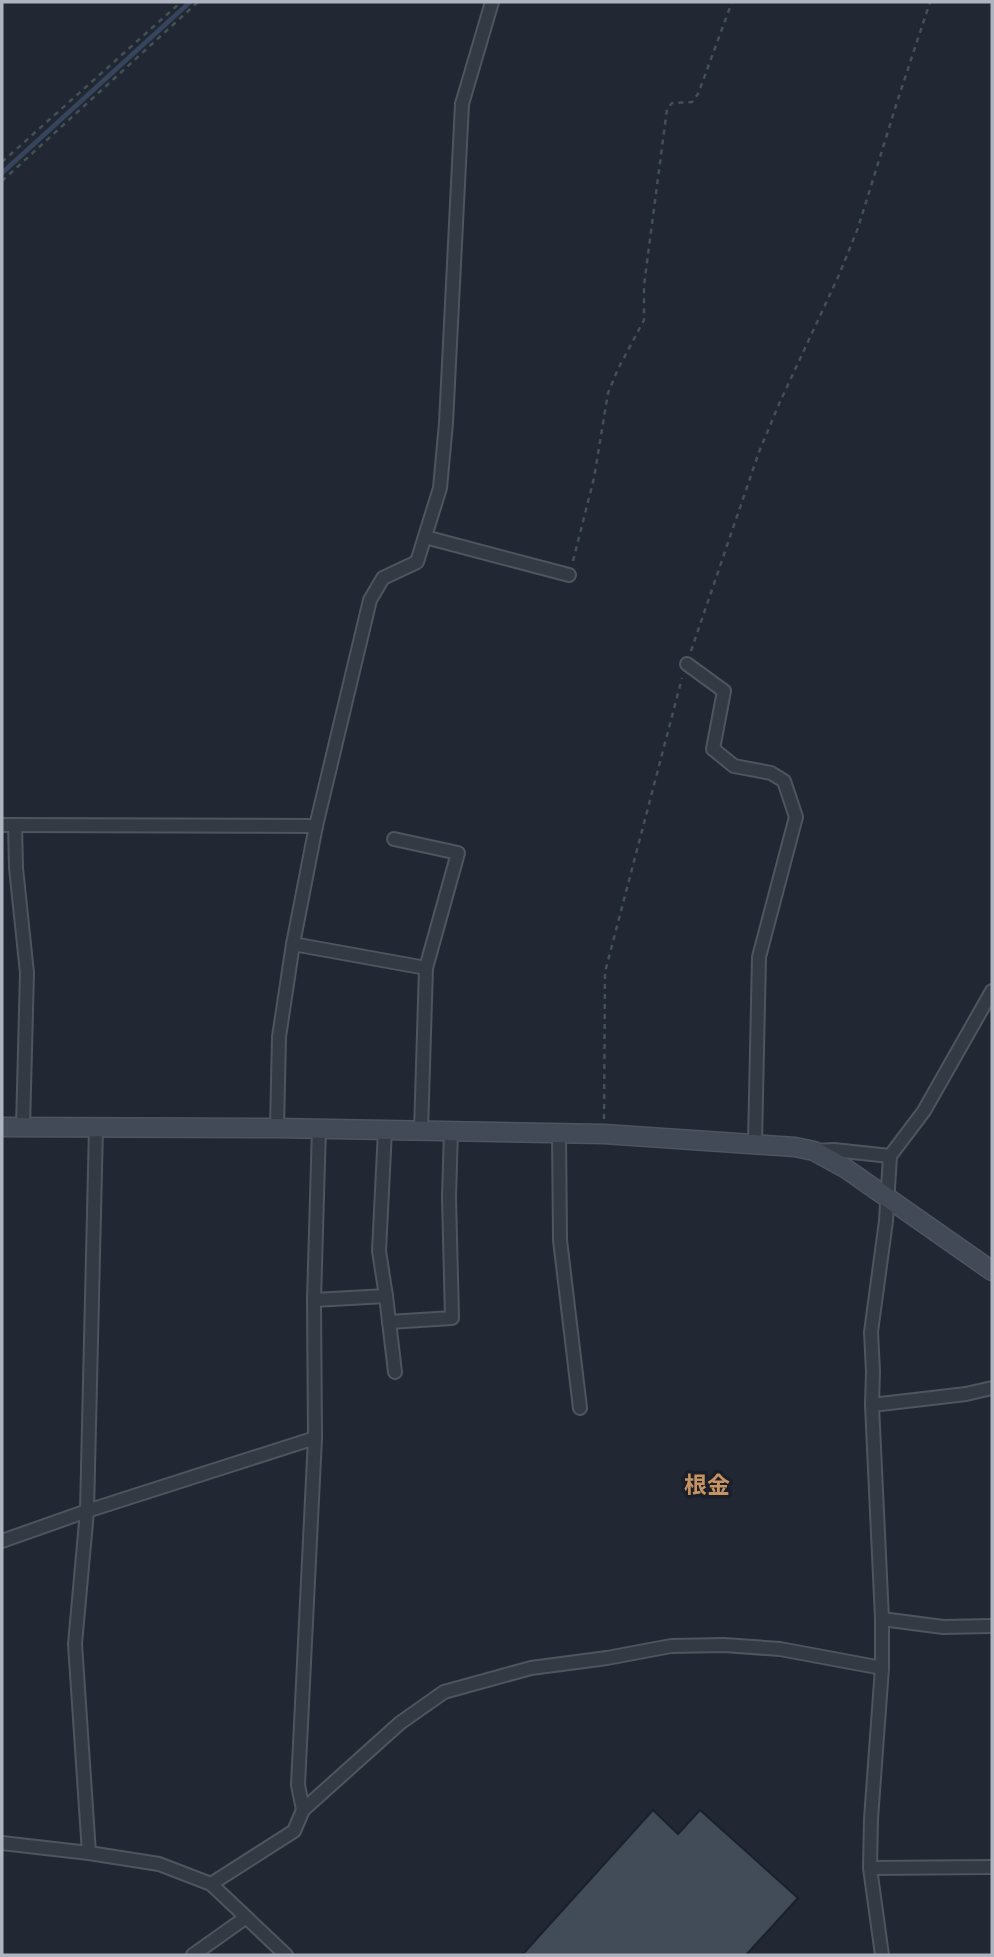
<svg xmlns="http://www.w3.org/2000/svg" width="994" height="1957" font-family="'DM Sans','Noto Sans JP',sans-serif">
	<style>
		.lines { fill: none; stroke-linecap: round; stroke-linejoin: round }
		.stream { stroke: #37455c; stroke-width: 4.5 }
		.building { fill: #424b58; stroke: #1b212b; stroke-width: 2 }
		.street-casing { stroke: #4e555f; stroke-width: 16 }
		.secondary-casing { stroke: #4e555f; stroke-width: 21 }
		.path { stroke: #425154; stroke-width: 2.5; stroke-dasharray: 5 5; stroke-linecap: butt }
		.street { stroke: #343a44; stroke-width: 12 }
		.secondary { stroke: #424957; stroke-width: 18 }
		.labels { text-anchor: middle; stroke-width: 7; stroke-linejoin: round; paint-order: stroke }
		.neighbourhood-label { font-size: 23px; font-weight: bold; fill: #c89362; stroke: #1a1f29 }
	</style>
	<rect width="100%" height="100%" fill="#212834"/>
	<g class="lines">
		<polyline class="stream" points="2,173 190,2"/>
	</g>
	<polygon class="building" points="653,1810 678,1834 700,1810 798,1898 746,1955 522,1955"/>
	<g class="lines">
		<defs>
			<g id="street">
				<polyline points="425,537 569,575"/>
				<polyline points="687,664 724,691 713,749 734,766 771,773 784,781 796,817 759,957 755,1143"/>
				<polyline points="2,825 316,826"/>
				<polyline points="15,825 16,868 27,973 23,1127"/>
				<polyline points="293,944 426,968 458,853 394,839"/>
				<polyline points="277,1128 279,1037 293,944 316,826 370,600 383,578 417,562 440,488 446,423 462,104 492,2"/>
				<polyline points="385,1130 379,1251 386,1296 395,1372"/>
				<polyline points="421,1131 426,968"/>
				<polyline points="559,1133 560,1240 580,1408"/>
				<polyline points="814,1151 834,1150 890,1156"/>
				<polyline points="314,1300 386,1296"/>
				<polyline points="389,1322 452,1318 449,1197 451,1131"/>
				<polyline points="872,1405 966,1394 992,1388"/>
				<polyline points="2,1541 87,1511 315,1438"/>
				<polyline points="882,1619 943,1627 992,1626"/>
				<polyline points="303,1810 298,1785 315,1438 314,1300 319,1128"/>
				<polyline points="2,1843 89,1853 159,1864 211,1884 294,1831 303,1810 400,1723 444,1692 531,1668 607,1658 671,1646 724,1645 780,1649 882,1668"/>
				<polyline points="89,1853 75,1644 87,1511 96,1127"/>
				<polyline points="870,1868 992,1867"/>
				<polyline points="211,1884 286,1955"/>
				<polyline points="193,1955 245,1918"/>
				<polyline points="882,1955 870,1868 871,1819 882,1668 882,1619 872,1405 873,1371 871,1332 886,1221 890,1156 924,1111 992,991"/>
			</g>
			<polyline id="secondary" points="2,1127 277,1128 604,1134 795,1147 814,1151 845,1168 992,1271"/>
		</defs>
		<use href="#street" class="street-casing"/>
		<use href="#secondary" class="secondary-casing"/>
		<g class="path">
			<polyline points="2,162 181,2"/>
			<polyline points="2,181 198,2"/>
			<polyline points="573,561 594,478 608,393 618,369 644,320 644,285 667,109 672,103 692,102 698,94 732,2"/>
			<polyline points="691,651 759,452 779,404 839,275 858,228 898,99 930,2"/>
			<polyline points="604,1119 605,972 682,678"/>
		</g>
		<use href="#street" class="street"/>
		<use href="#secondary" class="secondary"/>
	</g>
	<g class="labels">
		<g class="neighbourhood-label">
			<text x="707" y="1493">根金</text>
		</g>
	</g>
	<rect width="994" height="1957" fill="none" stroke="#aeb5c1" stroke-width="7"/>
</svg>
